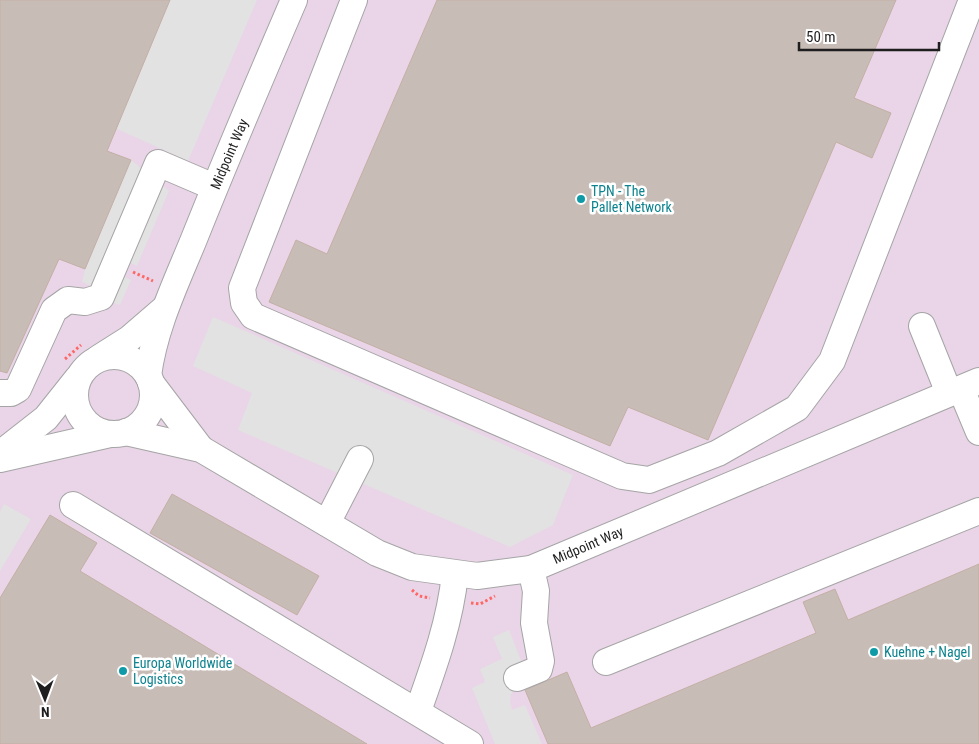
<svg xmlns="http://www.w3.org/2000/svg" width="979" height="744" font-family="'Roboto Condensed',sans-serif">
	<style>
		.industrial { fill: #e9d5e7 }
		.parking { fill: #e2e2e2 }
		.building { fill: #c8bcb6; stroke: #c3afa5 }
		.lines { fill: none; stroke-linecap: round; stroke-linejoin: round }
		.minor-casing { stroke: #a5a5a5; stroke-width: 28 }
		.path { stroke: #ff6765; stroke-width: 3; stroke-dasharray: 2.5 2.5; stroke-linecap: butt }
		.minor { stroke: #fff; stroke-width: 26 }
		.culture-dot { fill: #0f9aa8; stroke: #fff; stroke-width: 2 }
		.labels { text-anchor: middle; stroke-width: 5; stroke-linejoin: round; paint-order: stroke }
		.street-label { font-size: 14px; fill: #1e1e1e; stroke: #fff }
		.culture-label { font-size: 14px; fill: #0d838f; stroke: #fff; text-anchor: start }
	</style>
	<rect width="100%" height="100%" fill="#f0ebe3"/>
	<rect class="industrial" x="0" y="0" width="979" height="744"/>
	<g class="parking">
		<polygon points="170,0 257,0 188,161 115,128"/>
		<polygon points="131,160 169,191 137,266 125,260 119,274 131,280 120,305 108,301 94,287 82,282 85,269"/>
		<polygon points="213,317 573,475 553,525 510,547 238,430 252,393 193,366"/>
		<polygon points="4,504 31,519 0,571 0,512"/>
		<polygon points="509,630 529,681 517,686 511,694 510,702 512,710 525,705 542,744 495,744 472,688 485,682 480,669 502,659 493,637"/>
	</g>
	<g class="building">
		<polygon points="0,0 170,0 107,151 131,160 85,269 59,259 7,373 0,371"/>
		<polygon points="437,0 896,0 854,98 891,113 872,158 836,142 708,440 628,407 610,446 269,302 296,240 327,254"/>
		<polygon points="172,494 319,576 297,615 150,533"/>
		<polygon points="50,515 97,543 80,571 367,744 0,744 0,598"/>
		<polygon points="979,564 979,744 548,744 525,690 567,672 591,728 816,633 803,602 835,589 848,620"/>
	</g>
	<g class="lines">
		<defs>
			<g id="minor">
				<polyline points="354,0 242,288 244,303 253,316 622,476 649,480 718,453 797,408 832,361 972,0"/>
				<polyline points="922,326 949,393"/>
				<circle cx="114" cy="395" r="39"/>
				<polyline points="99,358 129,339 165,308"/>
				<path d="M148,376C154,328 176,283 194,239C226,159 260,79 294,0"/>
				<polyline points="151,383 201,449"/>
				<polyline points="961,389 979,432"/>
				<polyline points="0,393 11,393 18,389 54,310 68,300 85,302 101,297 158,163 214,187"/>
				<polyline points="126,432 201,449 377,553 412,567 477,576 531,569 979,381"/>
				<polyline points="0,454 46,418 77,379"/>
				<polyline points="0,459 110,434"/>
				<polyline points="73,505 470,744"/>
				<polyline points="327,523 360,459"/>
				<polyline points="606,662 979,511"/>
				<polyline points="517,678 539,669 541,661 534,623 536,591 531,569"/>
				<path d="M418,711C434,666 450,622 455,574"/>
			</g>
		</defs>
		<use href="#minor" class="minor-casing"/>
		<g class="path">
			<polyline points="133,272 153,281"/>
			<polyline points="65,359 81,345"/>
			<polyline points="412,590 419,596 430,598"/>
			<polyline points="471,603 480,604 495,596"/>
		</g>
		<use href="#minor" class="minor"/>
	</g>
	<g class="culture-dot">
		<circle cx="581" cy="199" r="5"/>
		<circle cx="874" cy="652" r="5"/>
		<circle cx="123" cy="671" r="5"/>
	</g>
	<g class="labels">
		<g class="street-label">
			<text transform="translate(229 154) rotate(-67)" y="5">Midpoint Way</text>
			<text transform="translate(588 545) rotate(-23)" y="5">Midpoint Way</text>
		</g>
		<g class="culture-label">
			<text x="591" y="196">TPN - The<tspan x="591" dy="16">Pallet Network</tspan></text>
			<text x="884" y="657">Kuehne + Nagel</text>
			<text x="133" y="668">Europa Worldwide<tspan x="133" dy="16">Logistics</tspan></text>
		</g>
	</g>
	<g transform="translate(45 699) rotate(179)" stroke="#ffffff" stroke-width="4" paint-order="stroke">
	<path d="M0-4L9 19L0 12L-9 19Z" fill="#1e1e1e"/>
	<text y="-8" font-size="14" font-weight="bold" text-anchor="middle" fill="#1e1e1e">N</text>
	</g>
	<path d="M799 42v8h140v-8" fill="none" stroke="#1e1e1e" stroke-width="2.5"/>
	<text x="806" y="42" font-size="15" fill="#1e1e1e" stroke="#ffffff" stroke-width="4" paint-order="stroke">50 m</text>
</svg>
